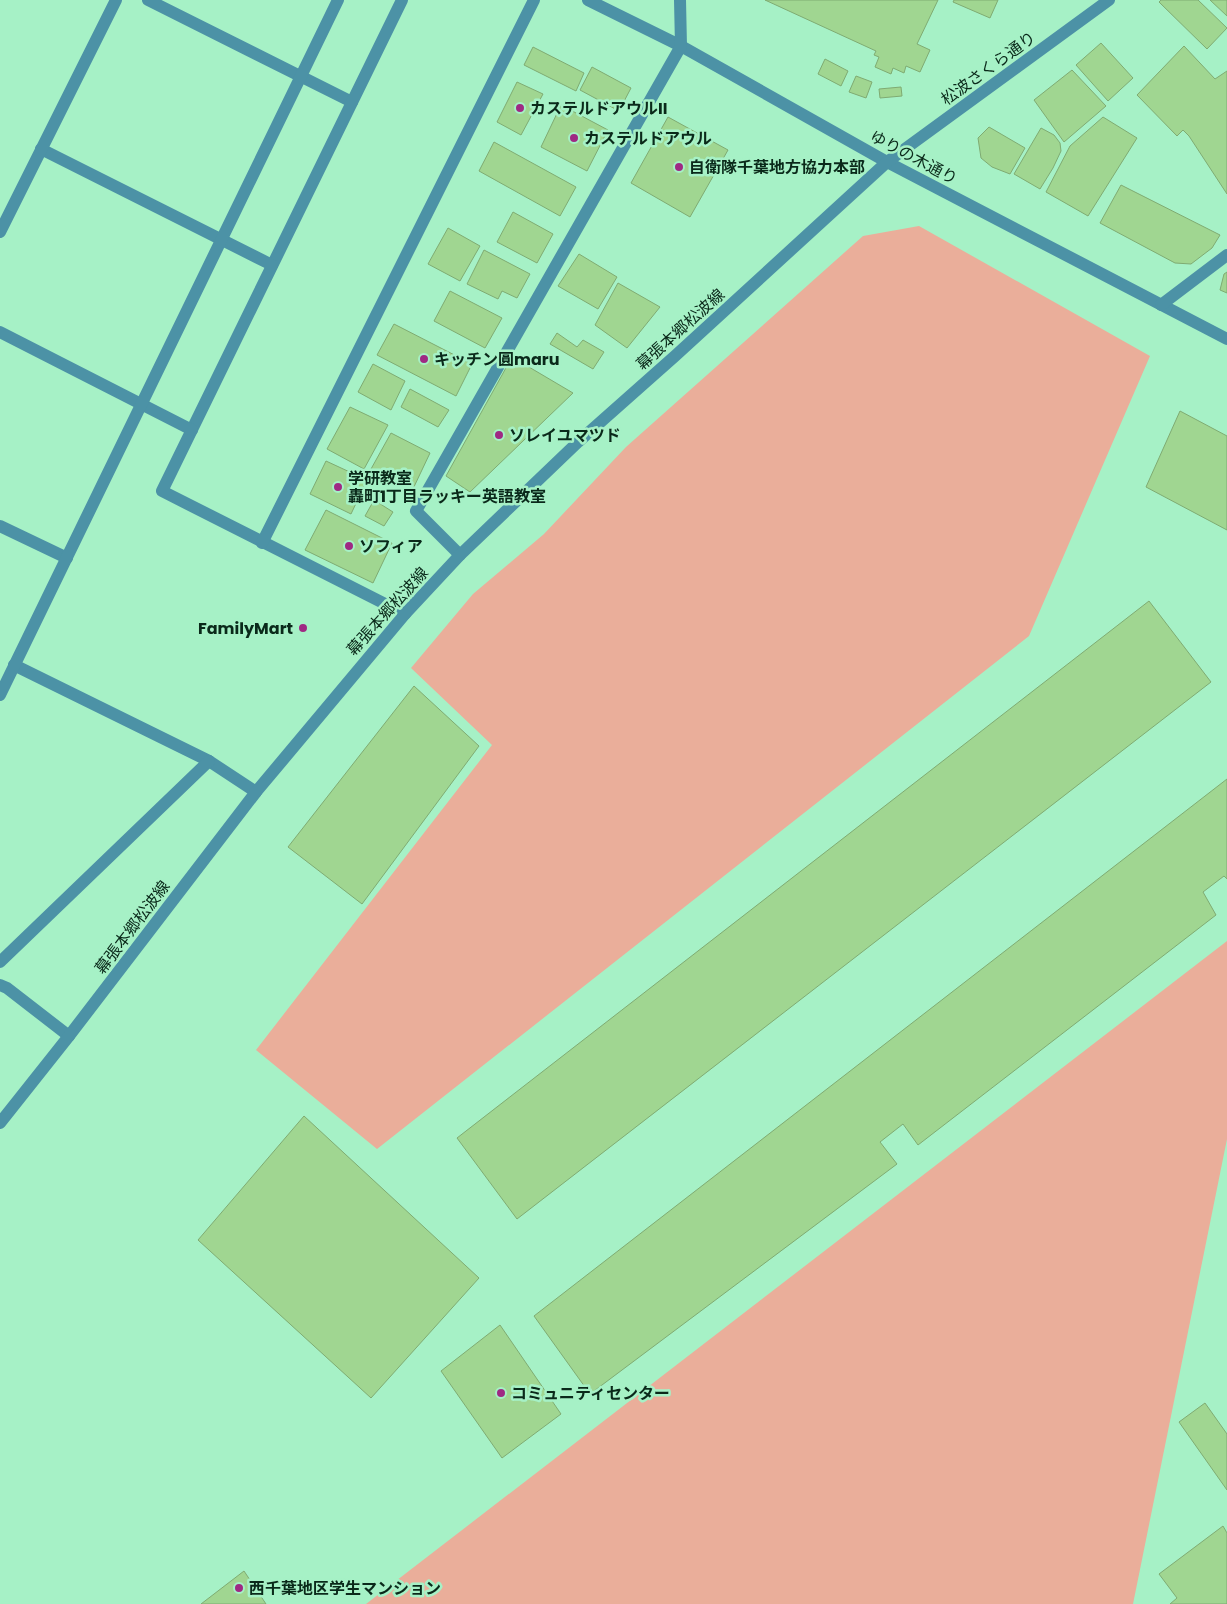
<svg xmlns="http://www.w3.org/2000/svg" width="1227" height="1604" font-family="Poppins,'Noto Sans JP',sans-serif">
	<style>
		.green { fill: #eaae9a }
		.building { fill: #a0d691; stroke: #7fab72 }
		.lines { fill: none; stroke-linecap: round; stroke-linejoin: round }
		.minor { stroke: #4c92a6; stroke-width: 12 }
		.poi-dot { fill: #9f2983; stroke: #a6f1c6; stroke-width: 2 }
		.labels { text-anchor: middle; stroke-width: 5; stroke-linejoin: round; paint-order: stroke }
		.street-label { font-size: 16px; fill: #0a291a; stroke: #a6f1c6 }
		.poi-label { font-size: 16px; font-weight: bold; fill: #0a291a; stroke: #a6f1c6; text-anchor: start }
	</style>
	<rect width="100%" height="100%" fill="#a6f1c6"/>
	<g class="green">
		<polygon points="919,226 1150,356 1029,636 377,1149 256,1050 492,745 411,668 473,594 544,534 626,447 863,236"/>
		<polygon points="1227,941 1227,1139 1133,1604 366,1604"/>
	</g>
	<g class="building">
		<polygon points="765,0 938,0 917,44 930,50 920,72 906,66 904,73 893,68 891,74 875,67 879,57 874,55 876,51"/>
		<polygon points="954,0 998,0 990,18 953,2"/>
		<polygon points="1161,0 1198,0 1227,28 1207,49 1159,2"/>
		<polygon points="1210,0 1227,0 1227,16"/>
		<polygon points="1101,43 1133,78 1108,101 1076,65"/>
		<polygon points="1184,46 1215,79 1227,71 1227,194 1189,136 1183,130 1177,136 1137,95"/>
		<polygon points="533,47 584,73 576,91 524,65"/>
		<polygon points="825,59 848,71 841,86 818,74"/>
		<polygon points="592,67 631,88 619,111 580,90"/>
		<polygon points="1072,70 1106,106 1064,142 1034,100"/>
		<polygon points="856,76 872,82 866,98 849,92"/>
		<polygon points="517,82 543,94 521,135 497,122"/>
		<polygon points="901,87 902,96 880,98 879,89"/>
		<polygon points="561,105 608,130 587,171 541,147"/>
		<polygon points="668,117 728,150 690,217 631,183"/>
		<polygon points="1103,117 1137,138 1088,216 1046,192 1070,146"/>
		<polygon points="989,127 1025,148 1010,174 992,167 981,158 978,138"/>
		<polygon points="1041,128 1054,135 1060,143 1061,151 1053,168 1040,189 1014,174"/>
		<polygon points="494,142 576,187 560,216 479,171"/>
		<polygon points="1121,185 1220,235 1212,248 1191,264 1175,263 1100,223"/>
		<polygon points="513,212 553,234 537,263 497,242"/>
		<polygon points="448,228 480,246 460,281 428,264"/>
		<polygon points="484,250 530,274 517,298 502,291 498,299 467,284"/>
		<polygon points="579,254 617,277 598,309 558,286"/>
		<polygon points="1227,272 1227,293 1220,290 1224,274"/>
		<polygon points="618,283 660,307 627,348 595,325"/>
		<polygon points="450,291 502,318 485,348 434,321"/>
		<polygon points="394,324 472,364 456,396 377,355"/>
		<polygon points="557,333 577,347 583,340 604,352 593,369 550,344"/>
		<polygon points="512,357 573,393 470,492 446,476"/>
		<polygon points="373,364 405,381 391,410 358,392"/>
		<polygon points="410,389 449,410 438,427 401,407"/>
		<polygon points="350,407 388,425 364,469 327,449"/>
		<polygon points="1180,411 1227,436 1227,530 1146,487"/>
		<polygon points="391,433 430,453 412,491 371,469"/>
		<polygon points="326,461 367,480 351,514 310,494"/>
		<polygon points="374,500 393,512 384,526 365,516"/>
		<polygon points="326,510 392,543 373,583 305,550"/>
		<polygon points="1149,601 1211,682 517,1219 457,1138"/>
		<polygon points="414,686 479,746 362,904 288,847"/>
		<polygon points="1227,779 1227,879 1224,876 1203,892 1216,915 918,1145 903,1124 880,1142 897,1164 590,1394 534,1316"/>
		<polygon points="304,1116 479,1278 371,1398 198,1240"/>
		<polygon points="500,1325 561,1414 502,1458 441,1371"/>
		<polygon points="1205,1403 1227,1434 1227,1490 1179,1422"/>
		<polygon points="1223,1526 1227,1533 1227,1604 1170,1604 1177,1598 1159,1574"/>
		<polygon points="244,1571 266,1604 201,1604"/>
	</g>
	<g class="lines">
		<g class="minor">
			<polyline points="148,0 352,102"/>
			<polyline points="402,0 162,491 405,614"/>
			<polyline points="588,0 681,46 887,162 1227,339"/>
			<polyline points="41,149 272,265"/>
			<polyline points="0,232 116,0"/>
			<polyline points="1161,305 1227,255"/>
			<polyline points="0,332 192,430"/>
			<polyline points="0,526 67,558"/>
			<polyline points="262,543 534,0"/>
			<polyline points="460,555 416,511 681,46 680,0"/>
			<polyline points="14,665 209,761 256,792"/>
			<polyline points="0,695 338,0"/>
			<polyline points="0,962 209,761"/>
			<polyline points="0,985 7,988 69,1036"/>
			<polyline points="0,1123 69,1036 256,792 405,614 460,555 578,442 675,356 887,162 1109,0"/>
		</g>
	</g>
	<g class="poi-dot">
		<circle cx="520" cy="108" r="5"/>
		<circle cx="574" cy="138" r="5"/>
		<circle cx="679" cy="167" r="5"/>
		<circle cx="424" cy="359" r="5"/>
		<circle cx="499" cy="435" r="5"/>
		<circle cx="338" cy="487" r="5"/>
		<circle cx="349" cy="546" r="5"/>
		<circle cx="303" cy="628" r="5"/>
		<circle cx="501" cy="1393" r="5"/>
		<circle cx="239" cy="1588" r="5"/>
	</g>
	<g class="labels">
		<g class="street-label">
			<text transform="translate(988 68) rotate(-36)" y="6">松波さくら通り</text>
			<text transform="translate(914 157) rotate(28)" y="6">ゆりの木通り</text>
			<text transform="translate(680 329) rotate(-42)" y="6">幕張本郷松波線</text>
			<text transform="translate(387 611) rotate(-48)" y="6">幕張本郷松波線</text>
			<text transform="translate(132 927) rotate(-53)" y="6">幕張本郷松波線</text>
		</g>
		<g class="poi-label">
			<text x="530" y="114">カステルドアウルII</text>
			<text x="584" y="144">カステルドアウル</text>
			<text x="689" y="173">自衛隊千葉地方協力本部</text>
			<text x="434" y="365">キッチン圓maru</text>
			<text x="509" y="441">ソレイユマツド</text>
			<text x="348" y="484">学研教室<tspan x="348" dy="18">轟町1丁目ラッキー英語教室</tspan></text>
			<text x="359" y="552">ソフィア</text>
			<text x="293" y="634" text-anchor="end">FamilyMart</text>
			<text x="511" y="1399">コミュニティセンター</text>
			<text x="249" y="1594">西千葉地区学生マンション</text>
		</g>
	</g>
</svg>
